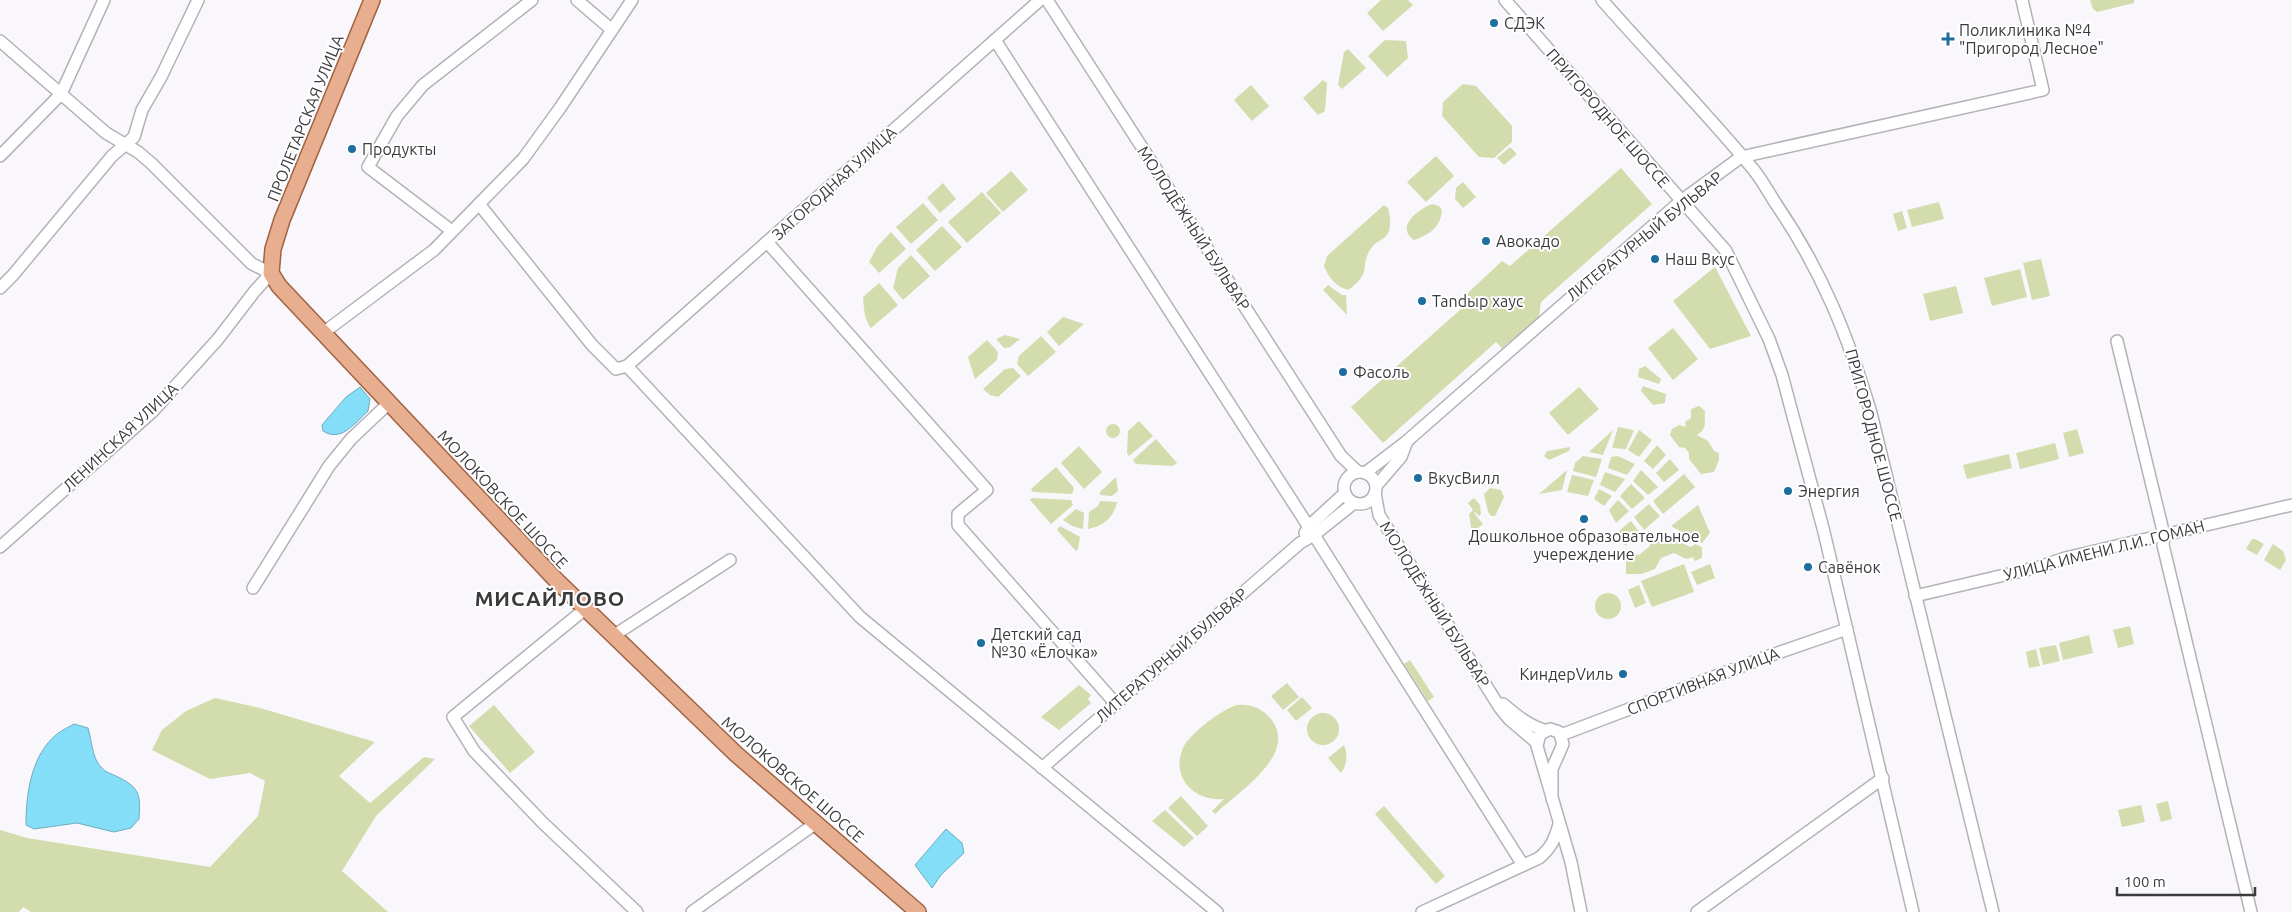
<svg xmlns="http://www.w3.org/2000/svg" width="2292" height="912" font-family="Ubuntu,sans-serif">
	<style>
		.green { fill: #d2dcac }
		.water { fill: #85def7; stroke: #6fadbf }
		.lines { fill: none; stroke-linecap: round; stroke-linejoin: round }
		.minor-casing { stroke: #b4b1b7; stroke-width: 14 }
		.major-casing { stroke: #a06342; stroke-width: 18 }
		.minor { stroke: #fff; stroke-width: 11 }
		.major { stroke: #e7af8f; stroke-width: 15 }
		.poi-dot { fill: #1e6d9f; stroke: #fff; stroke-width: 2 }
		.labels { text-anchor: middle; stroke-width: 4; stroke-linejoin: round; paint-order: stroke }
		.poi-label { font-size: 16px; fill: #3b3a3c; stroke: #fff; text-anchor: start }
		.street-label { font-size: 16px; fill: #3b3a3c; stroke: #fff }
		.district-label { font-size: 21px; font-weight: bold; letter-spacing: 1px; fill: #3b3a3c; stroke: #fff }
	</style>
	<rect width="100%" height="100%" fill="#faf7fc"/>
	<g class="green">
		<polygon points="1381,0 1408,0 1413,5 1383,31 1367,13"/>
		<polygon points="2090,0 2134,0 2134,3 2097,12 2093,9"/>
		<polygon points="1385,40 1406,41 1408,58 1387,77 1368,56"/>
		<polygon points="1348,49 1366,68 1342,89 1338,85 1344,52"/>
		<polygon points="1323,80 1327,83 1325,111 1318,115 1303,98"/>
		<polygon points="1463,84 1476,86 1512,126 1512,142 1494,158 1479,157 1442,116 1443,102"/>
		<polygon points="1251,85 1269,106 1252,121 1234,100"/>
		<polygon points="1510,147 1517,154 1504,165 1497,158"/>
		<polygon points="1436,156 1454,176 1426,202 1407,182"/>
		<polygon points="1621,168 1652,204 1541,302 1539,317 1502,348 1496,342 1383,443 1351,407 1461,309 1457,303 1502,261 1510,266"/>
		<polygon points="1011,171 1028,190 1003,212 986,193"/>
		<polygon points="1463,182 1476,197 1463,208 1455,199 1456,188"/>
		<polygon points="943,183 956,199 940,213 927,198"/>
		<polygon points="982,192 1001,213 967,243 948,222"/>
		<polygon points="1939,202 1944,219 1912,227 1907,210"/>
		<polygon points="923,203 938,220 911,244 896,227"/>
		<path d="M1432,204L1439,206L1442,210C1441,227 1429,235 1414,240C1395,227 1417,210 1432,204Z"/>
		<path d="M1384,205L1388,208C1390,216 1391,224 1389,231C1386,240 1377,240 1372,247C1358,266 1374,272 1348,290C1335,286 1329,278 1324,266L1327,256Z"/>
		<polygon points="1902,211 1907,228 1898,231 1893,214"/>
		<polygon points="942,226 962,247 935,271 916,250"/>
		<polygon points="891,232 906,249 879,273 869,262 877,247"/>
		<polygon points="911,255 930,276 903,300 893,288 898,268"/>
		<polygon points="2041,259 2050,296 2032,300 2023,263"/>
		<polygon points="1715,267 1751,336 1710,349 1673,301"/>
		<polygon points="2020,269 2027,297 1992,306 1984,278"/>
		<path d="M879,283L898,305L871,328C864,320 864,308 863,297Z"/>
		<polygon points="1328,285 1342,295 1346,295 1347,315 1323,290"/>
		<polygon points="1956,286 1963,313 1930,321 1923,294"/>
		<polygon points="1063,317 1084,324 1059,346 1047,332"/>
		<polygon points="1673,328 1698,359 1673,380 1648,348"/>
		<polygon points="1005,335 1020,339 1010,347 1004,348 996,339"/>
		<polygon points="1041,336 1056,352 1028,376 1017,364 1019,356"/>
		<polygon points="987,340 998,352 997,360 975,379 968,357"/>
		<polygon points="1645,366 1661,379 1659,384 1638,377 1639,369"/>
		<polygon points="1013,368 1021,376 998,397 990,395 983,389 1005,369"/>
		<polygon points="1643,386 1666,394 1665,403 1653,405 1641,391"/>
		<polygon points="1579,387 1599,409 1568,435 1549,413"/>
		<path d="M1699,406L1705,411C1704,423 1708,428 1697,435L1708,441L1714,451L1719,453V460L1714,472L1701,474L1689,459V453L1685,448L1679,447L1670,435L1672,429L1679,425L1686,427L1685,422L1691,418V409Z"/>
		<polygon points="1139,421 1153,436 1129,456 1127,453 1128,431"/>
		<circle cx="1113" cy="431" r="7"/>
		<polygon points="1618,427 1634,430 1626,449 1612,448"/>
		<polygon points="2077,429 2084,453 2069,457 2063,433"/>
		<polygon points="1613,430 1603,455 1589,452"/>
		<polygon points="1639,430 1652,440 1639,457 1628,450"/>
		<polygon points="1156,439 1177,463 1173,466 1136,464 1133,460"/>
		<polygon points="2055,443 2059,459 2020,469 2016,453"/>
		<polygon points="1657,445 1666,455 1653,469 1644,461"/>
		<polygon points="1079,446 1102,472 1084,489 1061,463"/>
		<polygon points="1570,447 1569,451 1549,460 1544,456 1547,451"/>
		<polygon points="2009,454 2012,468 1967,479 1963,465"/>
		<polygon points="1583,456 1602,459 1596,477 1573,471 1575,463"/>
		<polygon points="1618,456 1635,464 1627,475 1608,468 1611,457"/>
		<polygon points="1670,459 1679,470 1664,482 1656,473"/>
		<polygon points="1056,467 1074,488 1072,494 1033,492 1031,489"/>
		<polygon points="1567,470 1562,490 1539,494"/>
		<polygon points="1641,470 1658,487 1648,495 1633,481"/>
		<polygon points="1605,472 1625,479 1615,492 1600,485"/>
		<polygon points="1684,474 1695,487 1663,514 1653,501"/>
		<polygon points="1572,475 1594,480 1588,496 1567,492"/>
		<polygon points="1116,477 1118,491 1112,496 1100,495 1100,492"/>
		<polygon points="1631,484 1645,498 1632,509 1620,496"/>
		<path d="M1490,488L1501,490L1504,497L1495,516H1491L1488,512C1487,505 1485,501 1484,494Z"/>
		<polygon points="1599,489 1612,496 1604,506 1594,499"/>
		<polygon points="1032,498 1071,500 1073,505 1051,524 1030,500"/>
		<polygon points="1474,498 1480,505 1481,514 1479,516 1475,512 1474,513 1483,524 1472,533 1469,514 1473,510 1468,503"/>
		<polygon points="1618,500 1629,511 1616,523 1609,510"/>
		<path d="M1100,501L1117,502C1114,517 1104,526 1088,529L1089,512L1098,506Z"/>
		<polygon points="1649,504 1660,516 1644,530 1634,517"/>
		<polygon points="1698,505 1710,533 1702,543 1671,526"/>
		<polygon points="1076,509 1084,513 1083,529 1072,526 1063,520"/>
		<polygon points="1631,521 1640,533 1625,546 1619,531"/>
		<polygon points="1060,526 1080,537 1078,549 1076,551 1057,530"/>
		<polygon points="1658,534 1662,537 1669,538 1674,534 1682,538 1682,543 1691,547 1695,544 1702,547 1702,558 1695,561 1693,557 1686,559 1674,553 1661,558 1655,569 1641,574 1626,574 1626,561 1635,554 1639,555 1650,546 1650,541"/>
		<polygon points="2252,539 2255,539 2264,544 2257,555 2246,549"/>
		<polygon points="2273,544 2283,551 2286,560 2280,570 2264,560"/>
		<polygon points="1684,564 1694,592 1652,607 1641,581"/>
		<polygon points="1710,564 1715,578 1697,585 1691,572"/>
		<polygon points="1639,585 1646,603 1635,608 1628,590"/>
		<circle cx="1608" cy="606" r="13"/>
		<polygon points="2130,626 2134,644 2118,648 2113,630"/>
		<polygon points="2089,635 2093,653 2063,660 2059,643"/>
		<polygon points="2056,645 2060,661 2043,665 2039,648"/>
		<polygon points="2036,649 2040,666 2029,668 2026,652"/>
		<polygon points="1410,660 1434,697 1428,701 1404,664"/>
		<polygon points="1287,683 1299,697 1283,710 1271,696"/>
		<polygon points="1079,685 1091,695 1088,699 1091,703 1059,730 1041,717"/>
		<polygon points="1302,697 1312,708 1296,721 1287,710"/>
		<polygon points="215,698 260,708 375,742 339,776 370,803 424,757 435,759 376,816 342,871 388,912 31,912 23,907 19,912 0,912 0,830 27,838 210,867 258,816 265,781 250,773 210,779 152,750 162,730 186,711"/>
		<polygon points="494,705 535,752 510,773 469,726"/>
		<path d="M1237,705C1250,704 1262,708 1271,719C1299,754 1238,792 1215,814L1212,811L1224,799C1195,802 1170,778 1183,748C1189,734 1222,709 1237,705Z"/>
		<circle cx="1323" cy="729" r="16"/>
		<path d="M1344,745C1348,754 1347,765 1341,773L1328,758Z"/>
		<polygon points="1181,796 1208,826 1197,836 1168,808"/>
		<polygon points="2168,801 2172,819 2161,822 2156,804"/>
		<polygon points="2141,805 2145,822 2122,827 2118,810"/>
		<polygon points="1384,806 1445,876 1436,884 1375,814"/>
		<polygon points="1165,810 1194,838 1184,847 1152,821"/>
	</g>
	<g class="water">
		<path d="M360,387L370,399L368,411C356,422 341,443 323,431L322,425L346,397Z"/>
		<path d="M74,724L88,728C92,741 92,759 102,768C105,772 112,774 116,776C139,787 141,793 139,819L131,828L114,832L77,823L34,829L26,825C26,794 31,755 57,734C62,730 69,727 74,724Z"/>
		<polygon points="946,829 962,843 964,853 941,875 932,888 915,865"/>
	</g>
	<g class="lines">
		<defs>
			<g id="minor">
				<polyline points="577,0 612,30"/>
				<polyline points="1047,0 1341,456 1358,472"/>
				<polyline points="1505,0 1726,251 1769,339 1782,375 1824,532 1913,912"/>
				<path d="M1602,0C1652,57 1705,111 1753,169C1762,180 1769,193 1776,204C1822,271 1848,336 1871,413L1993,912"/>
				<polyline points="995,40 1314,535 1523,865"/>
				<polyline points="0,41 106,133 138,152 151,163 252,264 271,273 254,292 218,339 152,412 0,547"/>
				<polyline points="0,156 61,94 104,0"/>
				<polyline points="479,204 592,345 616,369 627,366 1040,0"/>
				<polyline points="452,231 368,167 397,116 423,85 532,0"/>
				<polyline points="767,242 987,490 958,514 958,525 1116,704"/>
				<polyline points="0,288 13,275 112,156 134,137 142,110 161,77 198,0"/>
				<polyline points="323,333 434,250 523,159 560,108 632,0"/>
				<polyline points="2117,341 2164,535 2163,545 2251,912"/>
				<polyline points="627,366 860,617 1217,912"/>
				<circle cx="1360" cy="488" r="16"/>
				<polyline points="1365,473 1407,441 1681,201 1741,157 2043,90 2022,0"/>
				<polyline points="1376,486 1401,457 1407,441"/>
				<polyline points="1375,493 1379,515 1500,708 1509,719 1537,743"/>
				<polyline points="1305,533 1309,526 1345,493"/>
				<polyline points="253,588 329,466 351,439 389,403"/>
				<polyline points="1915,596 2039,567 2065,558 2292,505"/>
				<polyline points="585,609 453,717 474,751 543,823 637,912"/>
				<polyline points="613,636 730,560"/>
				<path d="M1503,704C1516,715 1528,725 1544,730"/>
				<polyline points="1561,735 1766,657 1847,629"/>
				<polyline points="1042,768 1300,543 1314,535 1354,503"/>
				<polyline points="1552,799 1552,769 1563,744 1559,732 1550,729 1540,734 1537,746 1571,862 1581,912"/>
				<polyline points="692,912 816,823"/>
				<path d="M1422,912L1539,858C1551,848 1555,839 1559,824"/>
				<polyline points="1697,912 1883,778"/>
			</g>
			<polyline id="major" points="372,0 282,220 273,249 271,273 279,286 556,580 736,754 918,912"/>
		</defs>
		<use href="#minor" class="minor-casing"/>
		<use href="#major" class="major-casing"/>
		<use href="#minor" class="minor"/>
		<use href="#major" class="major"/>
	</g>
	<g class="poi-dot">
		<circle cx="1494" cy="23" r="5"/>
		<path d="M1945.5 31.5h5v5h5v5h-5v5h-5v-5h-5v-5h5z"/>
		<circle cx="352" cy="149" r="5"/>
		<circle cx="1486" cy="241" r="5"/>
		<circle cx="1655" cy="259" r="5"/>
		<circle cx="1422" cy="301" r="5"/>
		<circle cx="1343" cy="372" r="5"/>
		<circle cx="1418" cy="478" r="5"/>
		<circle cx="1788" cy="491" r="5"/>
		<circle cx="1584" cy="519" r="5"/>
		<circle cx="1808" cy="567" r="5"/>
		<circle cx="981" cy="643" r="5"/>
		<circle cx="1623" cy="674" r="5"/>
	</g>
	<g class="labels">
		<g class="poi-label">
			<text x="1504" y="29">СДЭК</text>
			<text x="1959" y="36">Поликлиника №4<tspan x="1959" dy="18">"Пригород Лесное"</tspan></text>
			<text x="362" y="155">Продукты</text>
			<text x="1496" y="247">Авокадо</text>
			<text x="1665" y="265">Наш Вкус</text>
			<text x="1432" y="307">Tandыр хаус</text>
			<text x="1353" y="378">Фасоль</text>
			<text x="1428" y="484">ВкусВилл</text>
			<text x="1798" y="497">Энергия</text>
			<text x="1584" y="542" text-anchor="middle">Дошкольное образовательное<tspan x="1584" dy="18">учереждение</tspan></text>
			<text x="1818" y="573">Савёнок</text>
			<text x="991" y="640">Детский сад<tspan x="991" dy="18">№30 «Ёлочка»</tspan></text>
			<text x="1613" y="680" text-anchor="end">КиндерVиль</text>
		</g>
		<g class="street-label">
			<text transform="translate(305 118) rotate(-68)" y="6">ПРОЛЕТАРСКАЯ УЛИЦА</text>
			<text transform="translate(1608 118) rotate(49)" y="6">ПРИГОРОДНОЕ ШОССЕ</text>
			<text transform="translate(834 183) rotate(-42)" y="6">ЗАГОРОДНАЯ УЛИЦА</text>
			<text transform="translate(1194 228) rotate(57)" y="6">МОЛОДЁЖНЫЙ БУЛЬВАР</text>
			<text transform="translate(1644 236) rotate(-39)" y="6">ЛИТЕРАТУРНЫЙ БУЛЬВАР</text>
			<text transform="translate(1874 435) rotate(75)" y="6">ПРИГОРОДНОЕ ШОССЕ</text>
			<text transform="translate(120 437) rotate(-43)" y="6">ЛЕНИНСКАЯ УЛИЦА</text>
			<text transform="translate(503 499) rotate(47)" y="6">МОЛОКОВСКОЕ ШОССЕ</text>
			<text transform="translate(2104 550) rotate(-14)" y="6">УЛИЦА ИМЕНИ Л.И. ГОМАН</text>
			<text transform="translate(1435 604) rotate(58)" y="6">МОЛОДЁЖНЫЙ БУЛЬВАР</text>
			<text transform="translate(1171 655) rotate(-41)" y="6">ЛИТЕРАТУРНЫЙ БУЛЬВАР</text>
			<text transform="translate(1703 681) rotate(-21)" y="6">СПОРТИВНАЯ УЛИЦА</text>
			<text transform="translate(793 779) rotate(41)" y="6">МОЛОКОВСКОЕ ШОССЕ</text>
		</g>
		<g class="district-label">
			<text x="550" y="606">МИСАЙЛОВО</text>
		</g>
	</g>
	<path d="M2117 887v8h138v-8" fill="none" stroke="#3b3a3c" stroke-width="2.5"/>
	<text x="2124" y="887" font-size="15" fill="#3b3a3c" stroke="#ffffff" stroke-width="4" paint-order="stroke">100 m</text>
</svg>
